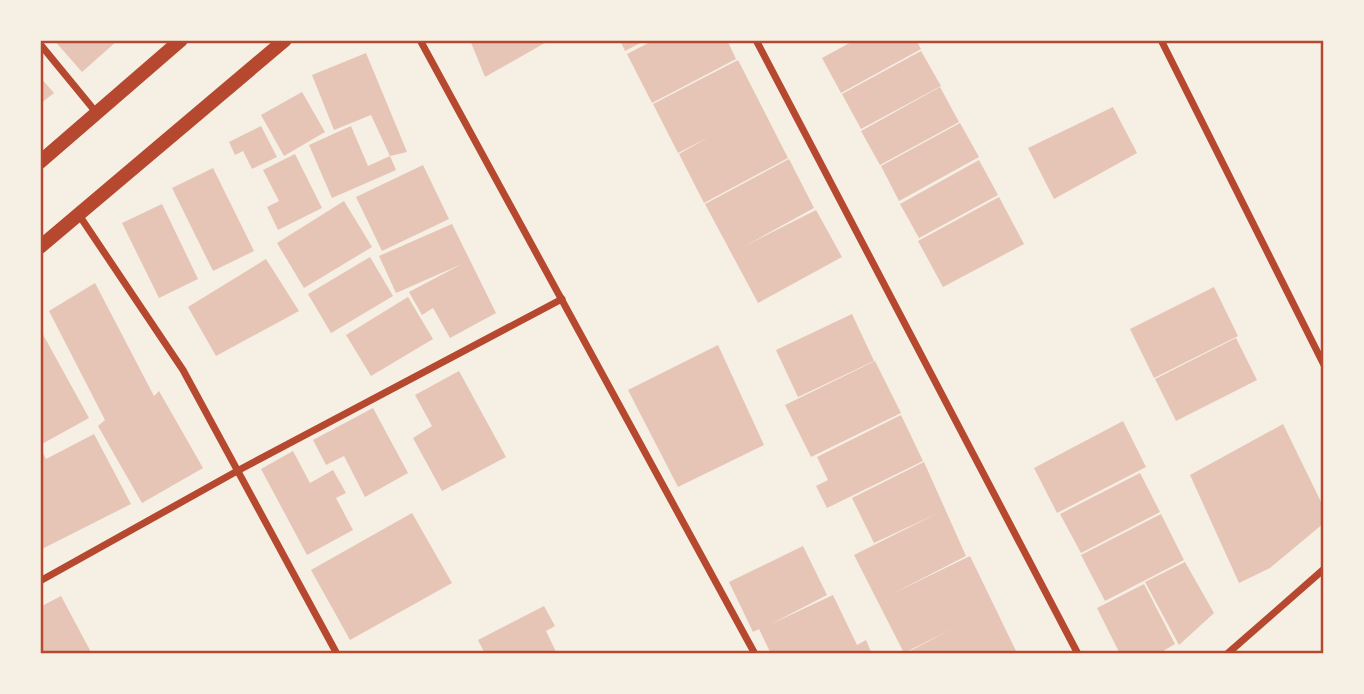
<svg xmlns="http://www.w3.org/2000/svg" width="1364" height="694" font-family="'Noto Sans',sans-serif">
	<style>
		.building { fill: #e6c5b7 }
		.lines { fill: none; stroke-linecap: round; stroke-linejoin: round }
		.minor { stroke: #b5482f; stroke-width: 7 }
		.secondary { stroke: #b5482f; stroke-width: 14 }
		.neatline { fill: none; stroke: #b5482f; stroke-width: 2.5 }
	</style>
	<rect width="100%" height="100%" fill="#f6efe4"/>
	<g class="building">
		<polygon points="54,40 118,40 82,72"/>
		<polygon points="470,40 550,40 485,77"/>
		<polygon points="620,40 646,40 625,51"/>
		<polygon points="654,40 727,40 736,59 652,103 627,54"/>
		<polygon points="855,40 916,40 921,49 841,93 822,58"/>
		<polygon points="921,51 941,86 861,129 842,94"/>
		<polygon points="366,53 407,152 390,156 396,170 332,198 309,145 351,126 368,166 390,156 371,115 334,130 312,75"/>
		<polygon points="738,60 788,158 704,203 679,154 709,137 678,153 653,104"/>
		<polygon points="40,77 54,93 40,104"/>
		<polygon points="940,87 959,122 880,165 861,131"/>
		<polygon points="302,92 325,132 284,156 261,115"/>
		<polygon points="1113,107 1137,153 1054,199 1028,148"/>
		<polygon points="960,123 979,157 899,201 881,166"/>
		<polygon points="261,126 277,157 252,169 243,151 235,155 229,142"/>
		<polygon points="295,154 322,208 278,230 267,207 279,201 263,170"/>
		<polygon points="789,159 814,208 741,248 816,210 842,257 758,303 705,204"/>
		<polygon points="979,160 998,195 919,238 900,204"/>
		<polygon points="423,165 449,219 382,251 356,197"/>
		<polygon points="213,168 254,251 213,271 172,188"/>
		<polygon points="999,197 1024,244 943,287 918,241"/>
		<polygon points="344,201 372,247 304,288 277,243"/>
		<polygon points="162,204 198,279 159,298 122,223"/>
		<polygon points="452,224 496,313 450,338 433,308 422,315 409,292 462,264 396,293 379,256"/>
		<polygon points="370,257 393,296 331,333 308,294"/>
		<polygon points="266,259 299,311 216,356 188,307"/>
		<polygon points="95,283 154,396 159,391 203,468 142,503 98,426 105,420 49,311"/>
		<polygon points="1214,287 1238,336 1154,378 1130,329"/>
		<polygon points="408,297 433,339 371,376 346,335"/>
		<polygon points="852,314 874,361 798,397 776,350"/>
		<polygon points="40,329 89,418 40,445"/>
		<polygon points="1236,338 1257,380 1176,421 1155,379"/>
		<polygon points="718,345 764,445 678,487 628,390"/>
		<polygon points="875,361 901,413 811,457 785,405"/>
		<polygon points="459,371 506,457 442,491 413,438 432,426 415,395"/>
		<polygon points="373,408 408,473 365,497 344,456 326,465 313,440"/>
		<polygon points="901,415 923,461 827,508 816,486 828,480 817,457"/>
		<polygon points="1123,421 1146,467 1057,513 1034,468"/>
		<polygon points="1283,424 1324,508 1324,523 1270,568 1239,583 1190,475"/>
		<polygon points="94,434 131,504 40,550 40,447 46,459"/>
		<polygon points="293,451 310,483 333,470 346,493 336,498 353,530 307,555 261,469"/>
		<polygon points="924,462 966,556 892,594 970,556 1016,651 1010,654 912,654 910,651 952,629 904,653 854,555 936,514 874,543 852,498"/>
		<polygon points="1140,473 1160,512 1081,553 1060,514"/>
		<polygon points="412,513 452,583 350,640 311,570"/>
		<polygon points="1161,514 1184,560 1105,601 1081,555"/>
		<polygon points="803,546 827,595 769,625 833,595 857,645 866,640 872,654 771,654 759,629 753,632 729,582"/>
		<polygon points="1185,562 1214,613 1179,645 1145,582"/>
		<polygon points="1144,584 1175,644 1158,654 1120,654 1097,608"/>
		<polygon points="61,596 92,654 40,654 40,607"/>
		<polygon points="544,606 555,626 546,631 557,654 485,654 478,640"/>
	</g>
	<g class="lines">
		<g class="minor">
			<polyline points="420,40 755,654"/>
			<polyline points="756,40 1078,654"/>
			<polyline points="1161,40 1324,365"/>
			<polyline points="40,44 95,111"/>
			<polyline points="79,215 183,370 337,654"/>
			<polyline points="40,581 239,470 562,299"/>
			<polyline points="1227,654 1324,569"/>
		</g>
		<g class="secondary">
			<polyline points="40,162 181,40"/>
			<polyline points="40,247 285,40"/>
		</g>
	</g>
	<rect width="1364" height="694" fill="none" stroke="#f6efe4" stroke-width="84"/>
	<rect x="42" y="42" width="1280" height="610" class="neatline"/>
</svg>
